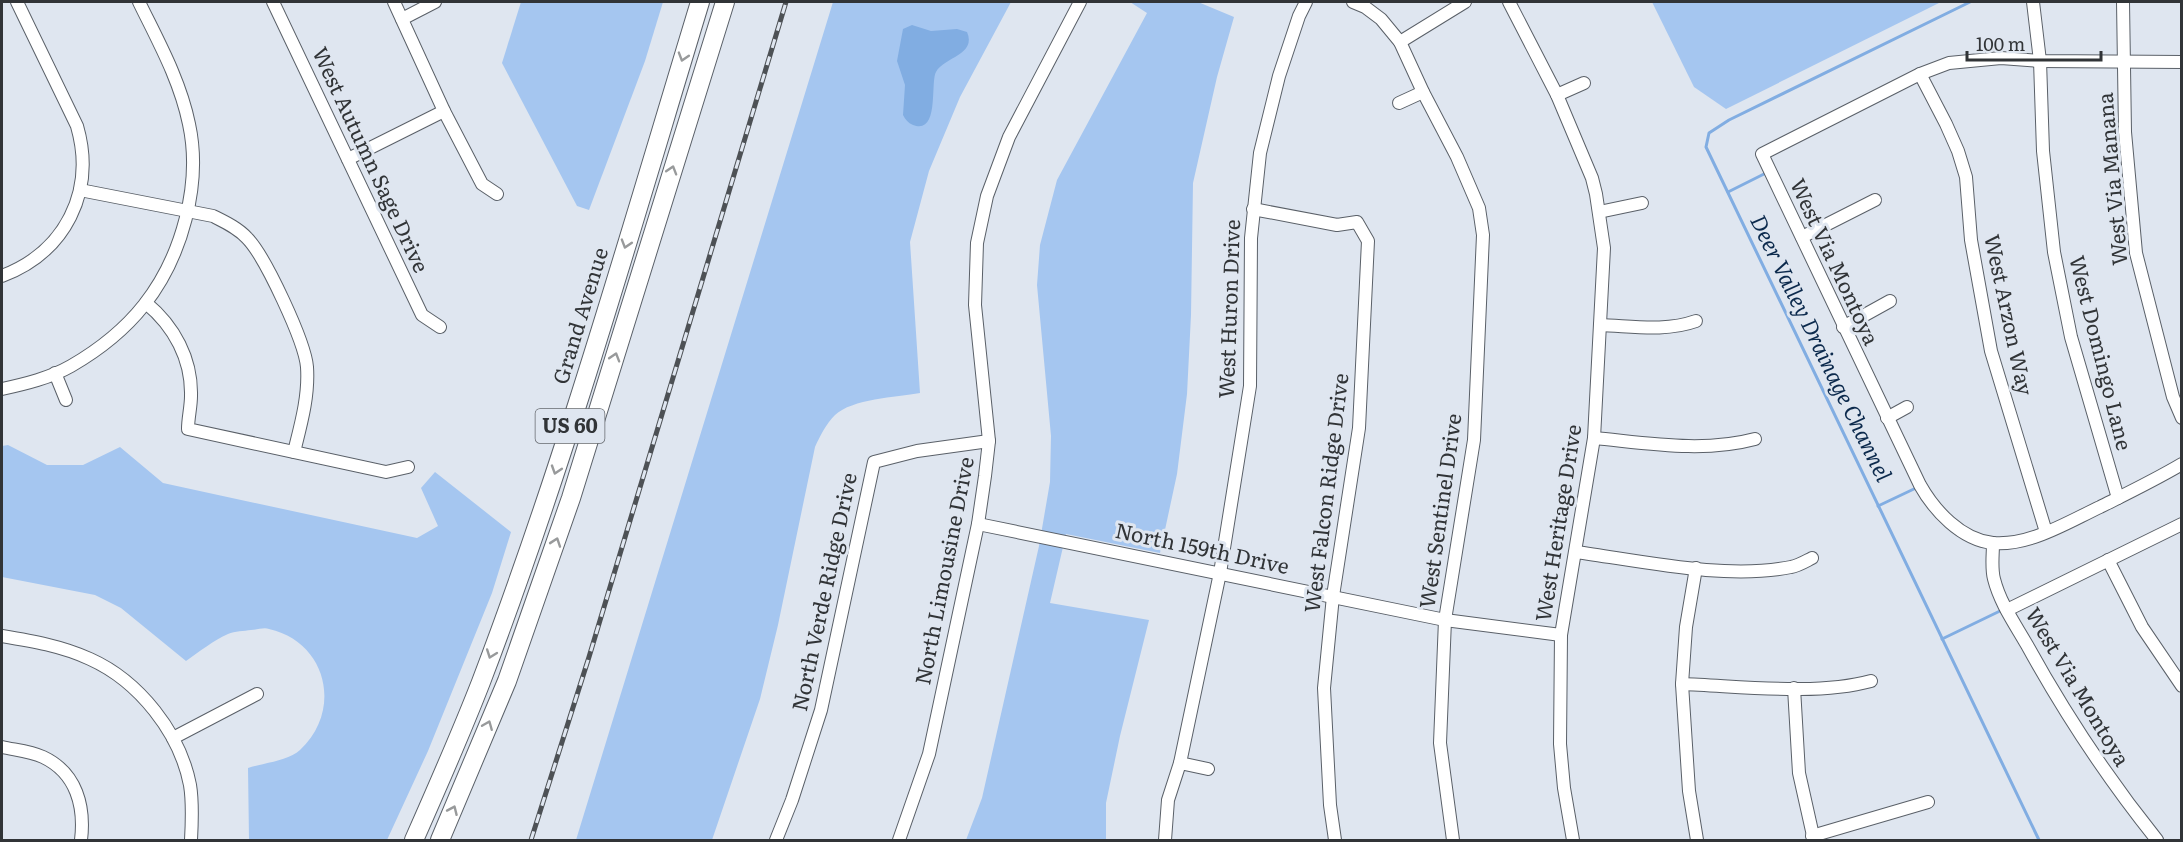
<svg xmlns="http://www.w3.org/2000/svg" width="2183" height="842" font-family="Literata,serif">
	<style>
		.green { fill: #a5c6f0 }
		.water { fill: #81ade2 }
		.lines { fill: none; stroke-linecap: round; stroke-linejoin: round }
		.stream { stroke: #81ade2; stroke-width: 3 }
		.minor-casing { stroke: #5a6068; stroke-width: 14 }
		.highway-casing { stroke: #5a6068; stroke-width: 20 }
		.minor { stroke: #fff; stroke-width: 12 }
		.highway { stroke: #fff; stroke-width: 18 }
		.rail-casing { stroke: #4d5155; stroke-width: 5 }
		.rail { stroke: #dfe6f0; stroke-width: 3; stroke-dasharray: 9; stroke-linecap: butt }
		.oneway { stroke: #989a9b }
		.labels { text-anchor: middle; stroke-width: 6; stroke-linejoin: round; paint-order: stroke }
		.shield { fill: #dfe6f0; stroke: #65696e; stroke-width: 1.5 }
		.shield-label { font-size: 20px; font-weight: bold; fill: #313437 }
		.street-label { font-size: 21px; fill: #313437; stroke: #dfe6f0 }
		.water-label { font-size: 22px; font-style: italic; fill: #0c2a4d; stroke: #dfe6f0 }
	</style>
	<rect width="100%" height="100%" fill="#dfe6f0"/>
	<g class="green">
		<polygon points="521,2 663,2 645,61 589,210 577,206 502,63"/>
		<path d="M833,2H1011L960,97L929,171L910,242L920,393C896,397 852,399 835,415C826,424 820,436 815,447L778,625L760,699L712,840H576Z"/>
		<polygon points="1130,2 1198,2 1234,17 1217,77 1193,183 1191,315 1187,394 1177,474 1160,553 1066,534 1050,603 1149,620 1120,736 1106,803 1106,840 966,840 982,798 1039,546 1050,482 1051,436 1037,285 1040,245 1057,180 1147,13"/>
		<polygon points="1652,2 1941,2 1726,109 1694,87"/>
		<path d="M8,445L47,465H83L120,447L163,483L417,538L438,526L421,488L435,472L511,532L492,593L428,751L387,840H249L248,768C263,763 288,761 300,750C343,710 327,642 269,629C264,627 257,630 251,630C244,631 235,631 228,634C214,640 199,652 186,661L121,608L95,595L2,577V446Z"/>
	</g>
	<path class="water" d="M912,25L931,31L957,29L967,32C977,55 944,57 936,72C930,82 940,135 913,125C908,123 905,119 903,115L905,85L897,61L903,29Z"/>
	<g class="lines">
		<g class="stream">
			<polyline points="1970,2 1729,120 1709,133 1706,147 2039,840"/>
			<polyline points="1728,192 1764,174"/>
			<polyline points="1878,506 1916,488"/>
			<polyline points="1942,639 2000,611"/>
		</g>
		<defs>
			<g id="minor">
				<polyline points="273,2 422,315 440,327"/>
				<polyline points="394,2 444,111 482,184 497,194"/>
				<polyline points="1353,2 1365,7 1381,19 1400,42 1423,92 1457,157 1479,208 1483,235 1474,440 1445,620 1440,743 1453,840"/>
				<polyline points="1509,2 1557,95 1592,178 1596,194 1604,248 1594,438 1561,635 1560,744 1564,788 1573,840"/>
				<polyline points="2033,2 2040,61 2043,151 2054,252 2071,337 2118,498"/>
				<polyline points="2123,2 2125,132 2136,253 2173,397 2182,418"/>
				<polyline points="402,19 435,2"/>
				<polyline points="1400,42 1465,2"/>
				<path d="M2182,62L2040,61L2001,58L1949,63L1920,74L1762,154L1920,485C1934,510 1961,540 1993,543C2030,546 2068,522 2100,507C2128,493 2155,480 2182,464"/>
				<polyline points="1920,74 1946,124 1958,151 1966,177 1971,240 1991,351 2046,532"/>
				<polyline points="1557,95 1584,83"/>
				<polyline points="1399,103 1423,92"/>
				<polyline points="348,159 444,111"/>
				<path d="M80,190L213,216C225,222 238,228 247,238C265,256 305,342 307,367C309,396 301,424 294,452"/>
				<polyline points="1253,209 1337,225 1357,222 1368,241 1359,428 1333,596 1324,688 1330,805 1335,840"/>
				<polyline points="1599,212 1642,203"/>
				<polyline points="1802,237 1875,200"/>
				<path d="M2,276C65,252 96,192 77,126L17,2"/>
				<path d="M146,303C174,326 192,359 191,396C191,407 188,418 188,429L386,472L408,467"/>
				<path d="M1600,325C1632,326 1665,332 1696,321"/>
				<polyline points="1843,327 1890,301"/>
				<polyline points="55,373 66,400"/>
				<path d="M2,389C25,384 50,378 71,366C97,351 125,329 144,305C182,257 202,184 189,124C180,80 158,41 139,2"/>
				<polyline points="1887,418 1907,407"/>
				<path d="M1594,438C1647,443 1703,453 1755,439"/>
				<polyline points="978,524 1445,620 1561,635"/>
				<path d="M1993,543C1993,555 1991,568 1994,579C2000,603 2015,624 2027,645C2065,714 2108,779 2157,840"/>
				<path d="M1576,552C1642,561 1726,580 1791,567C1798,566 1806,561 1812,558"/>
				<polyline points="2108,560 2142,627 2182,686"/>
				<polyline points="1696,568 1686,627 1682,684 1689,791 1697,840"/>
				<polyline points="2007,610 2182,524"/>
				<path d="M2,636C32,641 62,646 90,659C139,681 180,733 190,785C193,803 192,822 191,840"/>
				<path d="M1682,684C1740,686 1816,696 1871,681"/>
				<polyline points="1794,688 1799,773 1814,840"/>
				<polyline points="173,738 257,694"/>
				<path d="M2,747C15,750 30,751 43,757C77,773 85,807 81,840"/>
				<polyline points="1180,763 1208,769"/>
				<polyline points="1812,836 1928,802"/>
				<polyline points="776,840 792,800 821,710 874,462 917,451 989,441"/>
				<polyline points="899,840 929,754 978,524 985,476 989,441 975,305 977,243 987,196 1009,137 1080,2"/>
				<polyline points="1165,840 1168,800 1180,763 1220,573 1250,386 1251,238 1260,153 1279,76 1299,16 1306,2"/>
			</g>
			<g id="highway">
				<path d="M414,840C437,788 460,736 481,682C566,459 631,229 700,2"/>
				<polyline points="440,840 507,681 571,498 725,2"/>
			</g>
		</defs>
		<use href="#minor" class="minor-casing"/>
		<use href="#highway" class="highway-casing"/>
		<use href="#minor" class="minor"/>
		<use href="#highway" class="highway"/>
		<defs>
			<polyline id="rail" points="531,840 589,657 786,2"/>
		</defs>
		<use href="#rail" class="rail-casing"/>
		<use href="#rail" class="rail"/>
	</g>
	<defs><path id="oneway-chevron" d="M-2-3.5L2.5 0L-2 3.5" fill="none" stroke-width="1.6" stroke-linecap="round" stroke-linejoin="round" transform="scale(1.5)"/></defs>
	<g class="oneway">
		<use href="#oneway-chevron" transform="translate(683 57) rotate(107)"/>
		<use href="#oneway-chevron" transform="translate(672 170) rotate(-73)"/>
		<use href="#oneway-chevron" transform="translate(626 244) rotate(107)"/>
		<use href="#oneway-chevron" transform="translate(615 357) rotate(-73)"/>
		<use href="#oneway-chevron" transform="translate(556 470) rotate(108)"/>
		<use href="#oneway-chevron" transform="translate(556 542) rotate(-71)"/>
		<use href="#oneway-chevron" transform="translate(491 654) rotate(110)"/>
		<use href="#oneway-chevron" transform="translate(488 725) rotate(-68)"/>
		<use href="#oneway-chevron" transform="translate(453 810) rotate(-66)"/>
	</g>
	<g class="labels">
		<rect class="shield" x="535.5" y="409" width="69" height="34" rx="4.5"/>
		<g class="shield-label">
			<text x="570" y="433">US 60</text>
		</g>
		<g class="street-label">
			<text transform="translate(370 160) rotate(65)" y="7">West Autumn Sage Drive</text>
			<text transform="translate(2113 179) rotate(-95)" y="7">West Via Manana</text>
			<text transform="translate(1834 262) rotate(65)" y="7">West Via Montoya</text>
			<text transform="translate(1230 309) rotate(-88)" y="7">West Huron Drive</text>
			<text transform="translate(2008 315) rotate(78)" y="7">West Arzon Way</text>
			<text transform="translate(581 316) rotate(-73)" y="7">Grand Avenue</text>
			<text transform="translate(2100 353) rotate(76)" y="7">West Domingo Lane</text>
			<text transform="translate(1327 493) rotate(-83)" y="7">West Falcon Ridge Drive</text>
			<text transform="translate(1441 511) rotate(-82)" y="7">West Sentinel Drive</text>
			<text transform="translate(1559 523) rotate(-81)" y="7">West Heritage Drive</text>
			<text transform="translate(1202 549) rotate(12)" y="7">North 159th Drive</text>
			<text transform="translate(945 571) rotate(-79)" y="7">North Limousine Drive</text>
			<text transform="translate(825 592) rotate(-78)" y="7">North Verde Ridge Drive</text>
			<text transform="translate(2077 687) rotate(59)" y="7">West Via Montoya</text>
		</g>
		<g class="water-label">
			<text transform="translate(1821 348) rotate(64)" y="8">Deer Valley Drainage Channel</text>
		</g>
	</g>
	<rect width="2183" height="842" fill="none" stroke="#313437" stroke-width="6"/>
	<path d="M1967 51v9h134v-9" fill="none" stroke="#313437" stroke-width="3"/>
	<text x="1976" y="51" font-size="18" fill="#313437" stroke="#dfe6f0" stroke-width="4.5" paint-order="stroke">100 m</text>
</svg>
